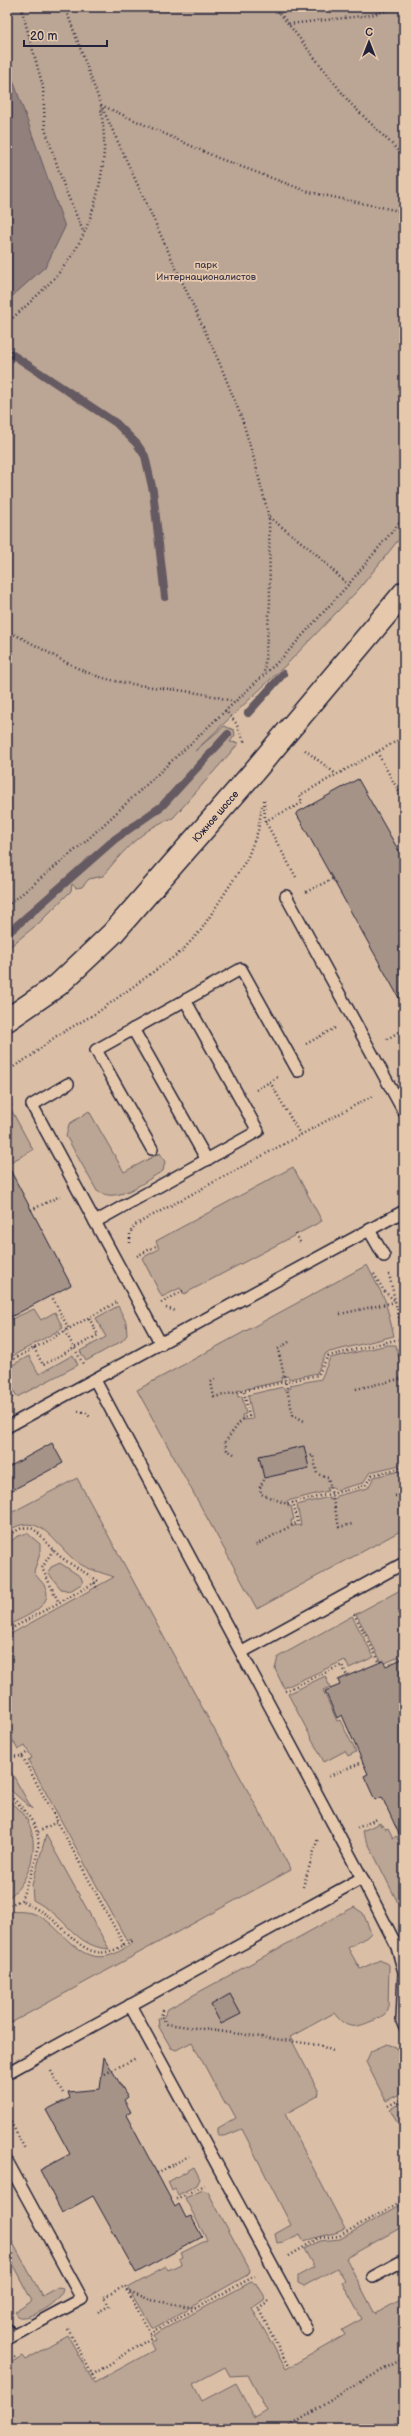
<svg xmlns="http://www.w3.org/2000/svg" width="411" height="2436" font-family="'Balsamiq Sans',sans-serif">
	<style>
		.green { fill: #bba594; stroke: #6e6468; fill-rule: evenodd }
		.water { fill: #91807c; stroke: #655a62 }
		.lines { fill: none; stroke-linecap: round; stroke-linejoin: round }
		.stream { stroke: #655a62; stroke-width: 8 }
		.building { fill: #a69388; stroke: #22223b }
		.service-casing { stroke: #22223b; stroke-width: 14 }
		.minor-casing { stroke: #22223b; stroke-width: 25 }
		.path { stroke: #22223b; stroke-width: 2.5; stroke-dasharray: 1 3; stroke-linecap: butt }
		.service { stroke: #e6c9ad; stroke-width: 11 }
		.minor { stroke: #e6c9ad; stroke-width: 22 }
		.labels { text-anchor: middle; stroke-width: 3.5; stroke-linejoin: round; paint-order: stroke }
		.park-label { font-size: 10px; fill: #413c4d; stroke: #e6c9ad }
		.street-label { font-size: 10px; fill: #22223b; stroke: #e6c9ad }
	</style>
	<rect width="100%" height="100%" fill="#dabfa6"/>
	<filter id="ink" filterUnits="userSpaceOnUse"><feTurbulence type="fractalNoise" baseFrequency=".025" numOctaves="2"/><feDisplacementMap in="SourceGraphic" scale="8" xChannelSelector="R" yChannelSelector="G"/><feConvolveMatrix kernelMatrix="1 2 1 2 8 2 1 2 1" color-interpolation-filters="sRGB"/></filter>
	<g filter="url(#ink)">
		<g class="green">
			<path d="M7,7H404V533L359,589L289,662L195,751L224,726L234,730L235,735L230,742L239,743L173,818C144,827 121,853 103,876L89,879L82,887L76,888L72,884L71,891L39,923L7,949Z"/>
			<polygon points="7,1102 33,1150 9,1163 7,1159"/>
			<path d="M89,1111L124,1172L160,1153L165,1162L163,1171C144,1181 118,1205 97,1191L66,1136L69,1124Z"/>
			<polygon points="293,1167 322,1221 184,1294 180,1288 162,1297 142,1258 159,1249 156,1241"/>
			<polygon points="367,1265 385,1300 394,1336 326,1353 317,1373 289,1379 288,1376 281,1378 282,1381 237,1391 238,1397 242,1396 246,1414 242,1415 243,1420 253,1419 248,1395 283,1387 285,1390 291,1388 290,1385 321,1379 330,1358 388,1345 396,1345 404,1380 404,1464 370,1472 363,1483 336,1490 333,1487 327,1488 328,1491 287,1501 288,1506 291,1506 294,1520 291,1520 292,1526 301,1525 297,1505 329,1497 330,1500 336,1499 336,1496 368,1488 374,1477 404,1470 404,1529 257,1609 137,1390"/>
			<polygon points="118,1306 126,1322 127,1335 122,1341 86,1361 80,1351 106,1337 96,1318"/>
			<polygon points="34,1309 41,1320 55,1312 63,1328 7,1359 7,1321"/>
			<polygon points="73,1355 78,1365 17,1397 7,1378 7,1368 29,1356 39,1374"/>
			<path d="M77,1478L291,1870L7,2025V1912C19,1911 32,1911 43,1918C64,1931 80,1965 111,1955C118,1953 126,1947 133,1943L131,1939L127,1941L28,1760L32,1758L25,1746L18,1750L7,1730V1636L114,1577C101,1572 88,1570 77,1562C54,1545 40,1508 7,1532V1515Z"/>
			<path d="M27,1533L40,1544V1554L34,1571C36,1578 44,1582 46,1589C53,1608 19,1619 7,1626V1545L16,1537Z"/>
			<polygon points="60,1563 81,1577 83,1583 70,1591 61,1589 48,1573 51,1567"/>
			<polygon points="404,1588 404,1669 399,1657 385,1663 384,1660 381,1661 356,1614"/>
			<polygon points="352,1616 374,1657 349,1668 345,1660 284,1688 275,1669 278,1657"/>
			<polygon points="325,1676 330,1687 323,1690 337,1721 340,1720 356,1752 348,1756 345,1751 324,1762 288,1694"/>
			<polygon points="10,1770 32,1809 7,1787 7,1772"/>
			<path d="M7,1799C16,1806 25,1813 29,1824C40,1849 29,1883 7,1899Z"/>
			<polygon points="380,1823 381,1826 383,1825 385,1829 388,1828 393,1838 397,1836 398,1840 401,1839 404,1845 404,1901 398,1903 362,1831"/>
			<path d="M46,1835L109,1949C85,1947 75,1934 59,1918C52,1911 42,1905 33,1900L32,1885Z"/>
			<path d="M354,1907L363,1913L371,1933L367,1937L348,1948L360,1969L380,1960L389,1965L388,2011C383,2016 378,2019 372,2021C354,2029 346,2029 334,2013L290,2037L319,2092L318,2096L285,2114L345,2229C332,2236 318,2235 304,2242L300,2234L283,2242L277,2243L275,2234L291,2225L242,2129L225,2136H218V2128L236,2118L229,2105L224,2102L192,2042L176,2050L171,2048L159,2027L158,2018H163L168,2009Z"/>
			<polygon points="387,2044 396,2047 404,2063 404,2092 386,2101 366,2062 371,2051"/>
			<polygon points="404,2101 404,2134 390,2109"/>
			<polygon points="194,2167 200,2179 197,2185 178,2195 175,2189 172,2191 168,2182"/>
			<polygon points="203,2190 208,2192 250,2270 249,2274 156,2327 151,2327 128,2288 166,2267 168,2270 181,2264 179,2259 183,2257 181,2253 207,2240 185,2198"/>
			<path d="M404,2203V2228L402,2227L346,2258L375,2314L404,2298V2429H7V2365L22,2356L25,2360L68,2336L94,2383L154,2350L150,2342L155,2340L153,2335L251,2282L257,2284L265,2297L264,2300L252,2308L286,2369L291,2366L345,2335L342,2330L362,2319L342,2283L345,2281L337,2268L304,2286L298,2283V2276L314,2267L304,2249L320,2241L340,2239ZM225,2367L230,2376L248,2375L267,2411L255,2418L236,2383L202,2401L193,2384Z"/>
			<path d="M7,2232L42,2296L58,2287L63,2288C63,2302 32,2319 19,2317L15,2312L32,2301L7,2254Z"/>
		</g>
		<polygon class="water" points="7,56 8,66 65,227 46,266 7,301"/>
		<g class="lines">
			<g class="stream">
				<polyline points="7,351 116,423 137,444 145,456 153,491 165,597"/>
				<polyline points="248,713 283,674"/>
				<polyline points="7,934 115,839 162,806 228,734"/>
			</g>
		</g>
		<g class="building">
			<polygon points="358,779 404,860 404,1007 296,813"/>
			<polygon points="7,1164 71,1285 7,1319"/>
			<polygon points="52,1443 63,1463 7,1493 7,1468"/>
			<polygon points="304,1446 309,1468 264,1478 259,1456"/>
			<polygon points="404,1658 404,1845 382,1797 375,1800 364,1776 368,1774 342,1715 337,1718 325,1691 340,1685 338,1680 383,1661 386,1666"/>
			<polygon points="230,1994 241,2014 221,2024 211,2005"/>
			<polygon points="104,2057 128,2097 124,2100 131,2112 126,2115 175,2207 179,2204 186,2218 191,2216 202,2237 136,2273 93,2196 62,2213 40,2170 70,2154 46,2110 70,2098 68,2092 100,2089"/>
		</g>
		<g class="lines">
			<defs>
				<g id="service">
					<polyline points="286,896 404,1112"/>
					<polyline points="133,1029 207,1160"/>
					<polyline points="68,1084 32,1105 161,1344"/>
					<polyline points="152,1149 96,1050 241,969 298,1071"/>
					<polyline points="95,1222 258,1131 185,1000"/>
					<polyline points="369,1230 384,1256"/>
					<polyline points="95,1380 362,1878 397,1947 404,1972 402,2021 404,2026"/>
					<polyline points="7,1427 404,1211"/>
					<polyline points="242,1652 404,1563"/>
					<polyline points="130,2005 307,2330"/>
					<polyline points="7,2073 362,1878"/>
					<polyline points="7,2161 82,2299 11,2337 7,2329"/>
					<polyline points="373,2277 404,2260"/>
				</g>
				<polyline id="minor" points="7,1020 58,985 113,933 251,775 404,593"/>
			</defs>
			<use href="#service" class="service-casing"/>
			<use href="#minor" class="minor-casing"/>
			<g class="path">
				<polyline points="21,7 43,87 45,129 65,189 83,231"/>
				<polyline points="65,7 101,105 220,364 242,419 254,459 269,517 270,602 264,674"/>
				<polyline points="275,7 350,103 404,156"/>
				<polyline points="289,24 371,15 399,7"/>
				<polyline points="101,105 218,158 309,192 404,212"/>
				<path d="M7,323C27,305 49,286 65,265C89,234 102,188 104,150C105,136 102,121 101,107"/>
				<polyline points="269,517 314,552 348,585"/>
				<path d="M7,631C39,645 66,666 100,677C144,690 191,687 234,702"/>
				<polyline points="225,710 236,723 244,741 242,743"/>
				<polyline points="305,750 336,774"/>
				<polyline points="377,752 404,801"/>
				<polyline points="264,800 265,821 297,879"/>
				<polyline points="265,821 302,803 300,795 404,737"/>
				<polyline points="306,892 332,879"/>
				<polyline points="7,906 85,842 284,656 348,585 404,517"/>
				<polyline points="387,1039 404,1029"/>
				<polyline points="306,1044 335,1028"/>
				<polyline points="7,1071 31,1056 55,1037 98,1012 182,951 201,930 247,859 258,831 262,806"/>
				<polyline points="270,1082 301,1136"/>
				<polyline points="256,1090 278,1077"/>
				<polyline points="7,1098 12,1107"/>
				<polyline points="31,1210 60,1196"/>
				<polyline points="296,1234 301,1244"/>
				<polyline points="130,1243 130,1233 135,1225 374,1095"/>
				<polyline points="137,1256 158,1245"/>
				<polyline points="374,1274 384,1291 395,1301"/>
				<polyline points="389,1274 404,1340"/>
				<polyline points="51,1295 69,1329"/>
				<polyline points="161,1303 183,1291"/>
				<polyline points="166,1308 176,1311"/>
				<polyline points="340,1314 395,1302"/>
				<polyline points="65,1331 83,1364"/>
				<polyline points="289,1342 278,1349 293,1415 306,1422"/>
				<polyline points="34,1348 43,1365 98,1335 89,1318"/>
				<polyline points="7,1363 117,1302"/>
				<polyline points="215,1379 211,1382 214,1397 318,1375 328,1356 404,1338"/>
				<polyline points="7,1386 14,1400"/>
				<polyline points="356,1389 404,1378"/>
				<polyline points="78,1411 86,1413 91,1418"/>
				<polyline points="234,1454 227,1450 225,1442 243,1418 249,1416 244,1392"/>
				<polyline points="307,1457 313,1455 317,1474 328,1477 339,1527 353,1524"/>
				<polyline points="264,1480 260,1487 261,1494 287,1504 365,1486 372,1475 404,1467"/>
				<polyline points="395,1496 404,1494"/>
				<path d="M7,1538C33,1515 37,1534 54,1551C66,1563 84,1571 98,1581L7,1631"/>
				<polyline points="256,1545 298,1522 293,1502"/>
				<polyline points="53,1550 42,1568 59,1603"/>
				<polyline points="94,1583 98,1590"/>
				<polyline points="354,1614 379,1661"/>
				<polyline points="285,1691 342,1665 347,1676"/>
				<polyline points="22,1756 28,1752"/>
				<path d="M7,1757L22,1756L124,1945C88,1967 74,1935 48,1916C40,1910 30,1906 21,1900"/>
				<polyline points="329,1776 363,1762"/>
				<path d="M7,1793C53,1835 40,1848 21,1900L7,1906"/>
				<polyline points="357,1828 377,1819"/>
				<polyline points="38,1832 58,1821"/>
				<polyline points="303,1887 318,1838"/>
				<polyline points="124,1945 132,1941"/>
				<polyline points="163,2010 161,2017 167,2024 319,2045 333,2051"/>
				<polyline points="51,2071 63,2093"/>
				<polyline points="105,2074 136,2058"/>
				<polyline points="388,2106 404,2097"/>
				<polyline points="7,2115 25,2149"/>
				<polyline points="157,2173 189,2156"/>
				<polyline points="176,2199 205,2185"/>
				<polyline points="289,2256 319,2238 339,2236 404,2200"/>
				<polyline points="126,2290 151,2300 196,2308"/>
				<polyline points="104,2297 125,2286 150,2333 255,2276"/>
				<polyline points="269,2301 258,2308 288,2366"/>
				<polyline points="98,2312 109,2306 103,2296"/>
				<polyline points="68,2329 96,2382"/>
				<polyline points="7,2361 15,2357"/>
				<polyline points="92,2375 151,2338 150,2333"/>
				<polyline points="286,2429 345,2391 404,2358"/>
				<polyline points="381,2429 404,2421"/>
			</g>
			<use href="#service" class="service"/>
			<use href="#minor" class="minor"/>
		</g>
	</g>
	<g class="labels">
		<g class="park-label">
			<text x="206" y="268">парк<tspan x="206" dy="12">Интернационалистов</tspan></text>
		</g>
		<g class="street-label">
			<text transform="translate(215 816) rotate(-49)" y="4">Южное шоссе</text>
		</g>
	</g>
	<rect width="411" height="2436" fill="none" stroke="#e6c9ad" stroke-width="24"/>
	<rect x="12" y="12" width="387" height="2412" fill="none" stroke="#22223b" stroke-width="1.5" filter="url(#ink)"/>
	<g transform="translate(369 42)" stroke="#e6c9ad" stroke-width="3" paint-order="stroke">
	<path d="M0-3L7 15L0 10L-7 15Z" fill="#22223b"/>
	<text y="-6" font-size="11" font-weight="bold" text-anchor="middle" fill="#22223b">С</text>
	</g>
	<path d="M24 40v6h83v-6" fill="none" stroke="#22223b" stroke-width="2"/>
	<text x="30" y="40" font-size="12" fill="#22223b" stroke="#e6c9ad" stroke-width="3" paint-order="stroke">20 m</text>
</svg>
